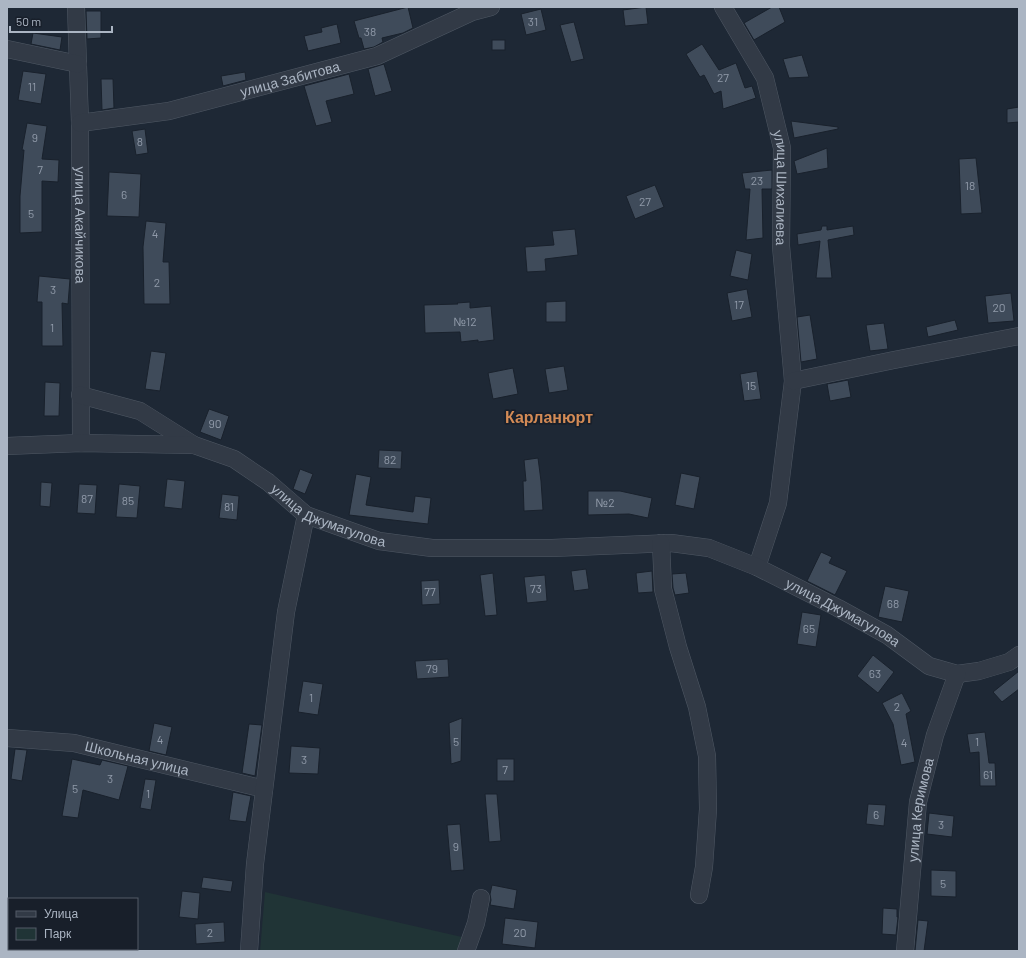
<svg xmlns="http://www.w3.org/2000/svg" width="1026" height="958" font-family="Barlow,sans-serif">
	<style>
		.green { fill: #203436 }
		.building { fill: #3f4b5a; stroke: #19212c }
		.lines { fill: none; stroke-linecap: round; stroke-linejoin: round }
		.minor-casing { stroke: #4f5864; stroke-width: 18 }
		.minor { stroke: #323a46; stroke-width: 17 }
		.labels { text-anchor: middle; stroke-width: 3.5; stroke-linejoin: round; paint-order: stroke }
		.number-label { font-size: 12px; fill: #909aa9 }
		.street-label { font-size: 14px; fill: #abb5c3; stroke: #181f2a }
		.quarter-label { font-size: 16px; font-weight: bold; fill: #d38b56; stroke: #181f2a }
	</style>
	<rect width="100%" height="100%" fill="#1e2835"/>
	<polygon class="green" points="265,892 462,937 458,951 260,951"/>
	<g class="building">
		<polygon points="408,7 413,28 403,33 382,38 383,42 374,47 364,49 361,38 359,38 354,21"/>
		<polygon points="646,7 648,24 625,26 623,10"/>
		<polygon points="772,7 779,7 785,22 754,40 744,23"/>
		<polygon points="541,9 546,30 526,35 521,14"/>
		<polygon points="86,11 101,11 101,38 87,39"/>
		<polygon points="574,22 584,59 571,62 560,25"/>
		<polygon points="337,24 341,43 308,51 304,36 322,32 321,28"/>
		<polygon points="33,33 62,37 60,50 31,44"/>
		<rect x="492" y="40" width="13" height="10"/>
		<polygon points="702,44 719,70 736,63 745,88 752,86 756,98 723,109 721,91 714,94 704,75 700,77 686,54"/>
		<polygon points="802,55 809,77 789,78 783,59"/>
		<polygon points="384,64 392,91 375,96 368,69"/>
		<polygon points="23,71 46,74 41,104 18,100"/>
		<polygon points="245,72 246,80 223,86 221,76"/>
		<polygon points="349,74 354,94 326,101 332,122 316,126 304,86"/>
		<polygon points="101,79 113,79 114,108 102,110"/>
		<polygon points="1019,107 1019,122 1007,123 1007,109"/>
		<polygon points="791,121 838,127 838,129 794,138"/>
		<polygon points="27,123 47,126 42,159 59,160 58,182 42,181 42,232 20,233 20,196 24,150 22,150"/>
		<polygon points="145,129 148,153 136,155 132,131"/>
		<polygon points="827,148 828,168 797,174 794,161"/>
		<polygon points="976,158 982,213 961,214 959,159"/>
		<polygon points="772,170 772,189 762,189 763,238 746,240 750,189 745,189 742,173"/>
		<polygon points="109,172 141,174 139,217 107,216"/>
		<polygon points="655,185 664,207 635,219 626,196"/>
		<polygon points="146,221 166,223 163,262 169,262 170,304 144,304 143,247"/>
		<polygon points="822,226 827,226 827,230 853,226 854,235 828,240 832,278 816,278 820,241 798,245 797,234 821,230"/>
		<polygon points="575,229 578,255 545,259 546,271 527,272 525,247 554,245 552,231"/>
		<polygon points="736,250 752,254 748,280 730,276"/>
		<polygon points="39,276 70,279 68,304 62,303 63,346 42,346 42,302 37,302"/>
		<polygon points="747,289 752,317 732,321 727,293"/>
		<polygon points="1011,293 1014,321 988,323 985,296"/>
		<polygon points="566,301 566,322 546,322 546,302"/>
		<polygon points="470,302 470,308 491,306 494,340 478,342 478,340 461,342 460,332 425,333 424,305 458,304 457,303"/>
		<polygon points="810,315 817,359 801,362 797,317"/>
		<polygon points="955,320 958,330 928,337 926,327"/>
		<polygon points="884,323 888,349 870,351 866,325"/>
		<polygon points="151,351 166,353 160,391 145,389"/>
		<polygon points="564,366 568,390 549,393 545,369"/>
		<polygon points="513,368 518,394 493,399 488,373"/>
		<polygon points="757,371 761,399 744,401 740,374"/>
		<polygon points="848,380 851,397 830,401 827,384"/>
		<polygon points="45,382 60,383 59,416 44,416"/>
		<polygon points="209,409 229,416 221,440 200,432"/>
		<polygon points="379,450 402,451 401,469 378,468"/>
		<polygon points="538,458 541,481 543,510 524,511 523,481 526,481 524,460"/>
		<polygon points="300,469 313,474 305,494 293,489"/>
		<polygon points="681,473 700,477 694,509 675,505"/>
		<polygon points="356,474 371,477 366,505 413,512 415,496 431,498 428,524 349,515"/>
		<polygon points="167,479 185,481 182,509 164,507"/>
		<polygon points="41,482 52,483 50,507 40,506"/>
		<polygon points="79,484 97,485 95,514 77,513"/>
		<polygon points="119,484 140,486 137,518 116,517"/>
		<polygon points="588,491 620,491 652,498 648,518 629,514 588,515"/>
		<polygon points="222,494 239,496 237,520 219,518"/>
		<polygon points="821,552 832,557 829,563 847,571 835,595 807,581"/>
		<polygon points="586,569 589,589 574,591 571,571"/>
		<polygon points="652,571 653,592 638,593 636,573"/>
		<polygon points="493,573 497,615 485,616 480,575"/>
		<polygon points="686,573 689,593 675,595 673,588 672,574"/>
		<polygon points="545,575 547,601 527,603 524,577"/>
		<polygon points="439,580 440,604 422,605 421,581"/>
		<polygon points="885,586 909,591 902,622 878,617"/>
		<polygon points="802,612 821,615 816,647 797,644"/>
		<polygon points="873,655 894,672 878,693 857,676"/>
		<polygon points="448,659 449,677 417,679 415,661"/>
		<polygon points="1019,671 1019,689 1002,702 993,692"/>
		<polygon points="303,681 323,684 318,715 298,712"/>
		<polygon points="902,693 911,711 906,714 915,762 901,765 893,724 882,703"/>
		<polygon points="462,718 461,761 451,764 449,723"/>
		<polygon points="154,723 172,727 166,755 149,751"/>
		<polygon points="249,724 262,725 255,776 242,773"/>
		<polygon points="985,732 989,763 995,763 996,786 980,786 979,752 970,753 967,734"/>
		<polygon points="291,746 320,748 318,774 289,773"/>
		<polygon points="15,749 27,750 22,781 11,779"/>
		<polygon points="72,759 100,765 102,760 128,766 119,800 83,790 78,818 62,816"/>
		<rect x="497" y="759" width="17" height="22"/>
		<polygon points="145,779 156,780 151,810 140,808"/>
		<polygon points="233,792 251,796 246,822 229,820"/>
		<polygon points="485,794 497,794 501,841 489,842"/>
		<polygon points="868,804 886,805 884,826 866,824"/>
		<polygon points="929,813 954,816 952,837 927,834"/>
		<polygon points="460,824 464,870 451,871 447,825"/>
		<polygon points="931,870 956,871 956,897 931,896"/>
		<polygon points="203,877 233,881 231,892 201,888"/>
		<polygon points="492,885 517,890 514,909 490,905 491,900 490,894"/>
		<polygon points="182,891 200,893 198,919 179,917"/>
		<polygon points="883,908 897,909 897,917 898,917 896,935 882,934"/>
		<polygon points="505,918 538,922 535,948 502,944"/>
		<polygon points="918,920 928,921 924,951 915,951"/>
		<polygon points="224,922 225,942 196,944 195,924"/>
	</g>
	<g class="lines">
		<defs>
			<g id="minor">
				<path id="s1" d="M76,7L80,123L81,443"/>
				<path id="s2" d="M723,7L765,78L782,148L781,246L793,381L778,503L757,567"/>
				<polyline points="7,49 78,64"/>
				<path id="s3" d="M80,123L169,111L377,56L472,12L491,7"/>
				<polyline points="793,381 894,360 1019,336"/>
				<polyline points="80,395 140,411 194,445"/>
				<path id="s4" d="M7,446L81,443L194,445L234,459L268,482L306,515L379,541L432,548H552L671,543L709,548L757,567L838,608L887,635L929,666L957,674L979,671L1009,662L1019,655"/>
				<polyline points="661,543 663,589 678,647 697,707 707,756 708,809 704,867 699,895"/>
				<path id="s5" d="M7,738L74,743L264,789"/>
				<polyline points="249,951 255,864 286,612 306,515"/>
				<polyline points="466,951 476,923 481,898"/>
				<path id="s6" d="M905,951L918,802L935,735L957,674"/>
			</g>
		</defs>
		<use href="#minor" class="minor-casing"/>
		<use href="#minor" class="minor"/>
	</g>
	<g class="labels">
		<g class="number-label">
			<text x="533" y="26">31</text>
			<text x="370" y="36">38</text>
			<text x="723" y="82">27</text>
			<text x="32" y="91">11</text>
			<text x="35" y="142">9</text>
			<text x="140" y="146">8</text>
			<text x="40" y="174">7</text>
			<text x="757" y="185">23</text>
			<text x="970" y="190">18</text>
			<text x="124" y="199">6</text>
			<text x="645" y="206">27</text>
			<text x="31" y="218">5</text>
			<text x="155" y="238">4</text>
			<text x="157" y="287">2</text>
			<text x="53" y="294">3</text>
			<text x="739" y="309">17</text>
			<text x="999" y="312">20</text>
			<text x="465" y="326">№12</text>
			<text x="52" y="332">1</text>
			<text x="751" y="390">15</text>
			<text x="215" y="428">90</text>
			<text x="390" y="464">82</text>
			<text x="87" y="503">87</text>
			<text x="128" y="505">85</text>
			<text x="605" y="507">№2</text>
			<text x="229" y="511">81</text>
			<text x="536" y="593">73</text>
			<text x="430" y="596">77</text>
			<text x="893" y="608">68</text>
			<text x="809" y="633">65</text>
			<text x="432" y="673">79</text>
			<text x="875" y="678">63</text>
			<text x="311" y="702">1</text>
			<text x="897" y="711">2</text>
			<text x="160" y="744">4</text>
			<text x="456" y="746">5</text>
			<text x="977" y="746">1</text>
			<text x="904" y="747">4</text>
			<text x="304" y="764">3</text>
			<text x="505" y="774">7</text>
			<text x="988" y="779">61</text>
			<text x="110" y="783">3</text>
			<text x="75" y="793">5</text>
			<text x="148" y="798">1</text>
			<text x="876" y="819">6</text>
			<text x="941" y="829">3</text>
			<text x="456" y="851">9</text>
			<text x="943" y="888">5</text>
			<text x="210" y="937">2</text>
			<text x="520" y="937">20</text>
		</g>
		<g class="street-label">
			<text dy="5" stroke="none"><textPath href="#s3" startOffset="215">улица Забитова</textPath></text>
			<text dy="5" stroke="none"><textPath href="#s2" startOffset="194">улица Шихалиева</textPath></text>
			<text dy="5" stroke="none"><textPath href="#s1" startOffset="218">улица Акайчикова</textPath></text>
			<text dy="5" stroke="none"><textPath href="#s4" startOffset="341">улица Джумагулова</textPath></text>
			<text dy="5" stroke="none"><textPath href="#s4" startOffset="878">улица Джумагулова</textPath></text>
			<text dy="5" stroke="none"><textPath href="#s5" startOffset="132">Школьная улица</textPath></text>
			<text dy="5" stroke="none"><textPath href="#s6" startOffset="142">улица Керимова</textPath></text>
		</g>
		<g class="quarter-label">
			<text x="549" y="423">Карланюрт</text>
		</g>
	</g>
	<rect width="1026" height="958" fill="none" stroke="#abb5c3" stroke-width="16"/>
	<rect x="8" y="898" width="130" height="52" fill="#181f2a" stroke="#535b67"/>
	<rect x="16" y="911" width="20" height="6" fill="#323a46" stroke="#535b67"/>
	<text x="44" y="918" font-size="12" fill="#abb5c3">Улица</text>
	<rect x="16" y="928" width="20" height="12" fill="#203436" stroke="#535b67"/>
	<text x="44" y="938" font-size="12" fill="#abb5c3">Парк</text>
	<path d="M10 26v6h102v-6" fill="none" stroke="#abb5c3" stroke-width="2"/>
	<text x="16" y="26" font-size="12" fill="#abb5c3" stroke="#181f2a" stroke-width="3" paint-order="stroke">50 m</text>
</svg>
